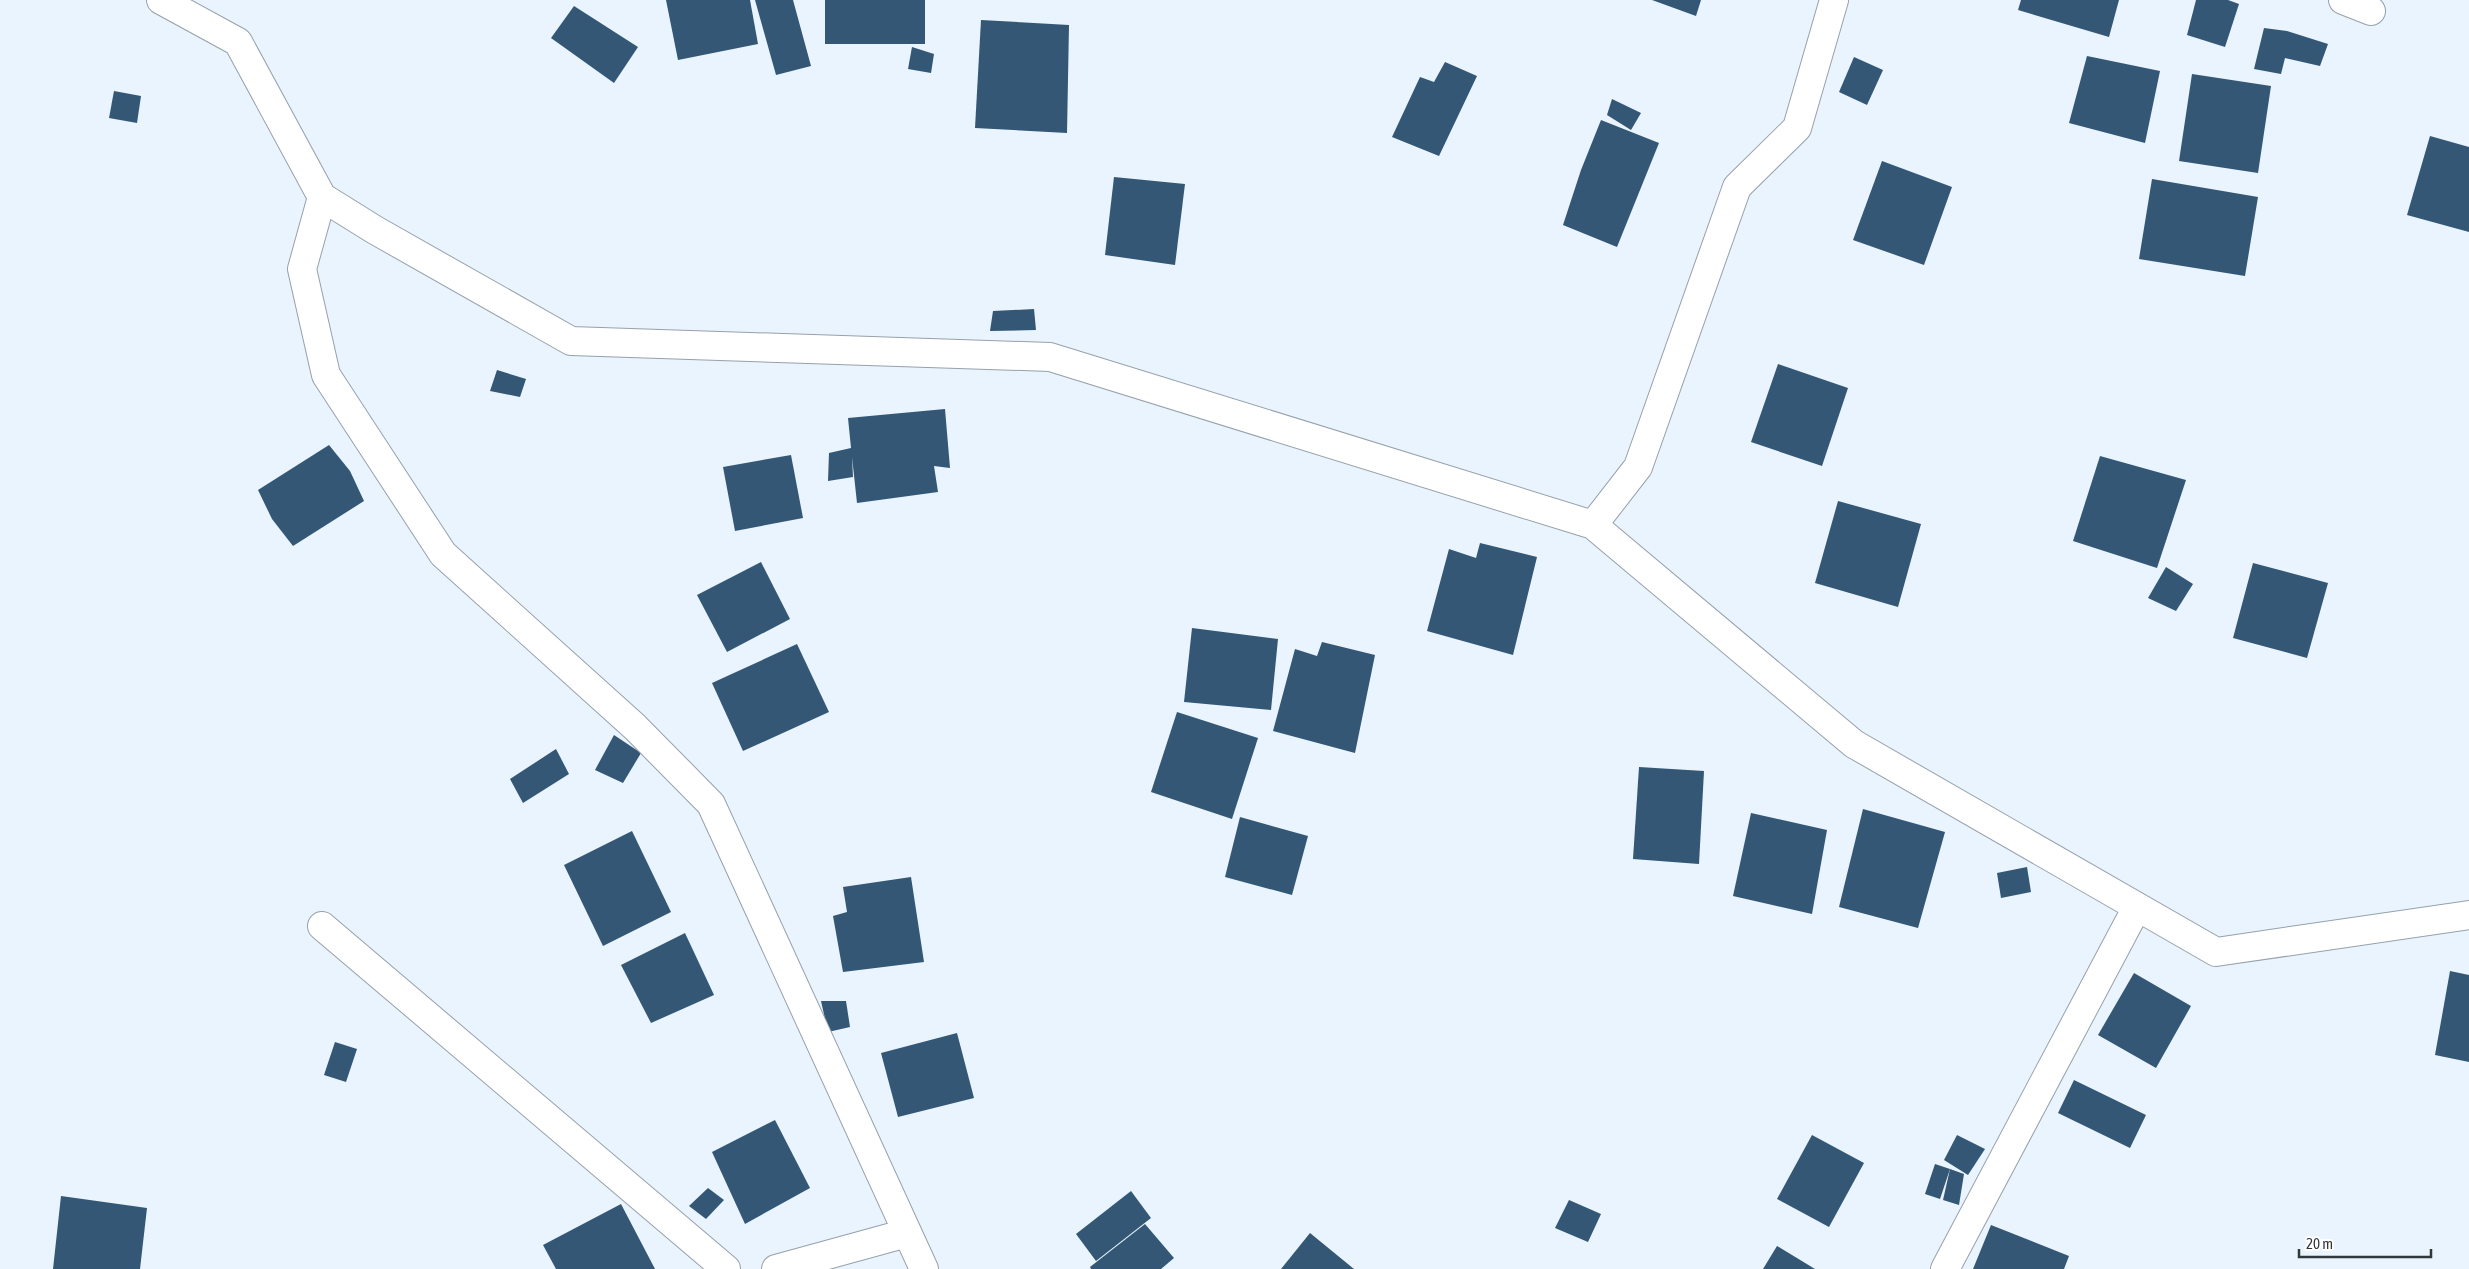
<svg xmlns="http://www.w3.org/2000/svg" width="2469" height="1269" font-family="'Asap Condensed',sans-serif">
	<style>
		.building { fill: #335774 }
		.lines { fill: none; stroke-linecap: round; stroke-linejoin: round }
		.minor-casing { stroke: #96a1aa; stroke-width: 30 }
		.minor { stroke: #fff; stroke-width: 28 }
	</style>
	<rect width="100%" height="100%" fill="#e9f4fe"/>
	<g class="building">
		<polygon points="666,0 750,0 758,44 678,60"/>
		<polygon points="755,0 793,0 811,66 776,75"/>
		<rect x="825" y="0" width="100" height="44"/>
		<polygon points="1652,0 1701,0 1696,16"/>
		<polygon points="2021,0 2119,0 2109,37 2018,10"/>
		<polygon points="2196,0 2228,0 2239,4 2225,47 2187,35"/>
		<polygon points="574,6 638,47 614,83 551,38"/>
		<polygon points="981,20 1069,25 1067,133 975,128"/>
		<polygon points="2264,28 2287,31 2328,44 2320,66 2285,58 2281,74 2254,69"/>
		<polygon points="912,47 934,54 931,73 908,69"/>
		<polygon points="2087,56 2160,71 2145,143 2069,123"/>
		<polygon points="1854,57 1883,70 1867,105 1839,92"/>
		<polygon points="1445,62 1477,76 1439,156 1392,137 1420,77 1434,82"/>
		<polygon points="2192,74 2271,86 2258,173 2179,161"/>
		<polygon points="114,91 141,96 137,123 109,118"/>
		<polygon points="1612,99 1641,113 1631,130 1607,115"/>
		<polygon points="1601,120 1659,143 1617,247 1563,225 1581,170"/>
		<polygon points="2430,136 2469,147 2469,232 2407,215"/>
		<polygon points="1882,161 1952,187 1924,265 1853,240"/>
		<polygon points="1114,177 1185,184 1175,265 1105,255"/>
		<polygon points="2152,179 2258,197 2245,276 2139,259"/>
		<polygon points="1034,309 1036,330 990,331 993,311"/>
		<polygon points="1778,364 1848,388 1822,466 1751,442"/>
		<polygon points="497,370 526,379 520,397 490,391"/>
		<polygon points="945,409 950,468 934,466 938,492 857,503 852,457 853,477 828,481 829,453 851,448 848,418"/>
		<polygon points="329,445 350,471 364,501 293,546 272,519 258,490"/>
		<polygon points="791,455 803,518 735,531 723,467"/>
		<polygon points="2100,456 2186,480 2157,568 2073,541"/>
		<polygon points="1838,501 1921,524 1898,607 1815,583"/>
		<polygon points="1480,543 1537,557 1513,655 1427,631 1449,549 1476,558"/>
		<polygon points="761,562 790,619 727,652 697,595"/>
		<polygon points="2253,563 2328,583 2307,658 2233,638"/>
		<polygon points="2166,567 2193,584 2176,611 2148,598"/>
		<polygon points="1192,628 1278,639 1271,710 1184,702"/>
		<polygon points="1322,642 1375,655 1355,753 1273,731 1295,649 1317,656"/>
		<polygon points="797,644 829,712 743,751 712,683"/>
		<polygon points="1177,712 1258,738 1232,819 1151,792"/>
		<polygon points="614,735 641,753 623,783 595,770"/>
		<polygon points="556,749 569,774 523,803 510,779"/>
		<polygon points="1639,767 1704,771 1699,864 1633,859"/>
		<polygon points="1863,809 1945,832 1918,928 1839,907"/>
		<polygon points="1751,813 1827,830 1812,914 1733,896"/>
		<polygon points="1240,817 1308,836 1292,895 1225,877"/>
		<polygon points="632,831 671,912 603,946 564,865"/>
		<polygon points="2027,867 2031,892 2001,898 1997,873"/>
		<polygon points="911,877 924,962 843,972 833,916 847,912 843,887"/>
		<polygon points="685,933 714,995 651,1023 621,965"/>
		<polygon points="2450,971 2469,975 2469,1062 2435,1055"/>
		<polygon points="2134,973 2191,1006 2156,1068 2098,1035"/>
		<polygon points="821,1001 846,1001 850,1027 828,1032"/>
		<polygon points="957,1033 974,1098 898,1117 881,1053"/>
		<polygon points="335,1042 357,1049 346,1082 324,1075"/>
		<polygon points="2074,1080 2146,1115 2130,1148 2058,1113"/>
		<polygon points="775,1120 810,1188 745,1224 712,1152"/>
		<polygon points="1812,1135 1864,1163 1829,1227 1777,1199"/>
		<polygon points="1957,1135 1985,1149 1968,1175 1944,1160"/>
		<polygon points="1935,1164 1950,1169 1940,1199 1925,1194"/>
		<polygon points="1950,1169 1964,1174 1959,1205 1943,1200"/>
		<polygon points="708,1188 724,1200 706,1219 689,1206"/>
		<polygon points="1131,1191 1151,1218 1096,1261 1076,1234"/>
		<polygon points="61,1196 147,1208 140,1269 53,1269"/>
		<polygon points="1569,1200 1601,1214 1588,1242 1555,1228"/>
		<polygon points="621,1204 655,1269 556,1269 543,1245"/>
		<polygon points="1145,1224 1174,1258 1161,1269 1091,1269 1090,1267"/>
		<polygon points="1991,1225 2069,1256 2064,1269 1973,1269"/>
		<polygon points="1310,1233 1354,1269 1281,1269"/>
		<polygon points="1777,1246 1815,1269 1763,1269"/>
	</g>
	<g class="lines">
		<defs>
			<g id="minor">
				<polyline points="161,0 238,42 322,197 375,230 571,341 1050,357 1593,525 1854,744 2216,952 2469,915"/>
				<polyline points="2343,0 2371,11"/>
				<polyline points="322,197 302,269 326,375 443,554 635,727 711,804 924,1269"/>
				<polyline points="1593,525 1638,467 1737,187 1797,128 1834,0"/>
				<polyline points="322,926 726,1269"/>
				<polyline points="776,1269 907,1233"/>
				<polyline points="1945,1269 2137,907"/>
			</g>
		</defs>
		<use href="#minor" class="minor-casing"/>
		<use href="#minor" class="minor"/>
	</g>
	<path d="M2299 1249v8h132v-8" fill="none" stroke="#32373a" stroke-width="2.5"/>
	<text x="2306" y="1249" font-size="15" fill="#32373a" stroke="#ffffff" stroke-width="4" paint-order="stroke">20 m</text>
</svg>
